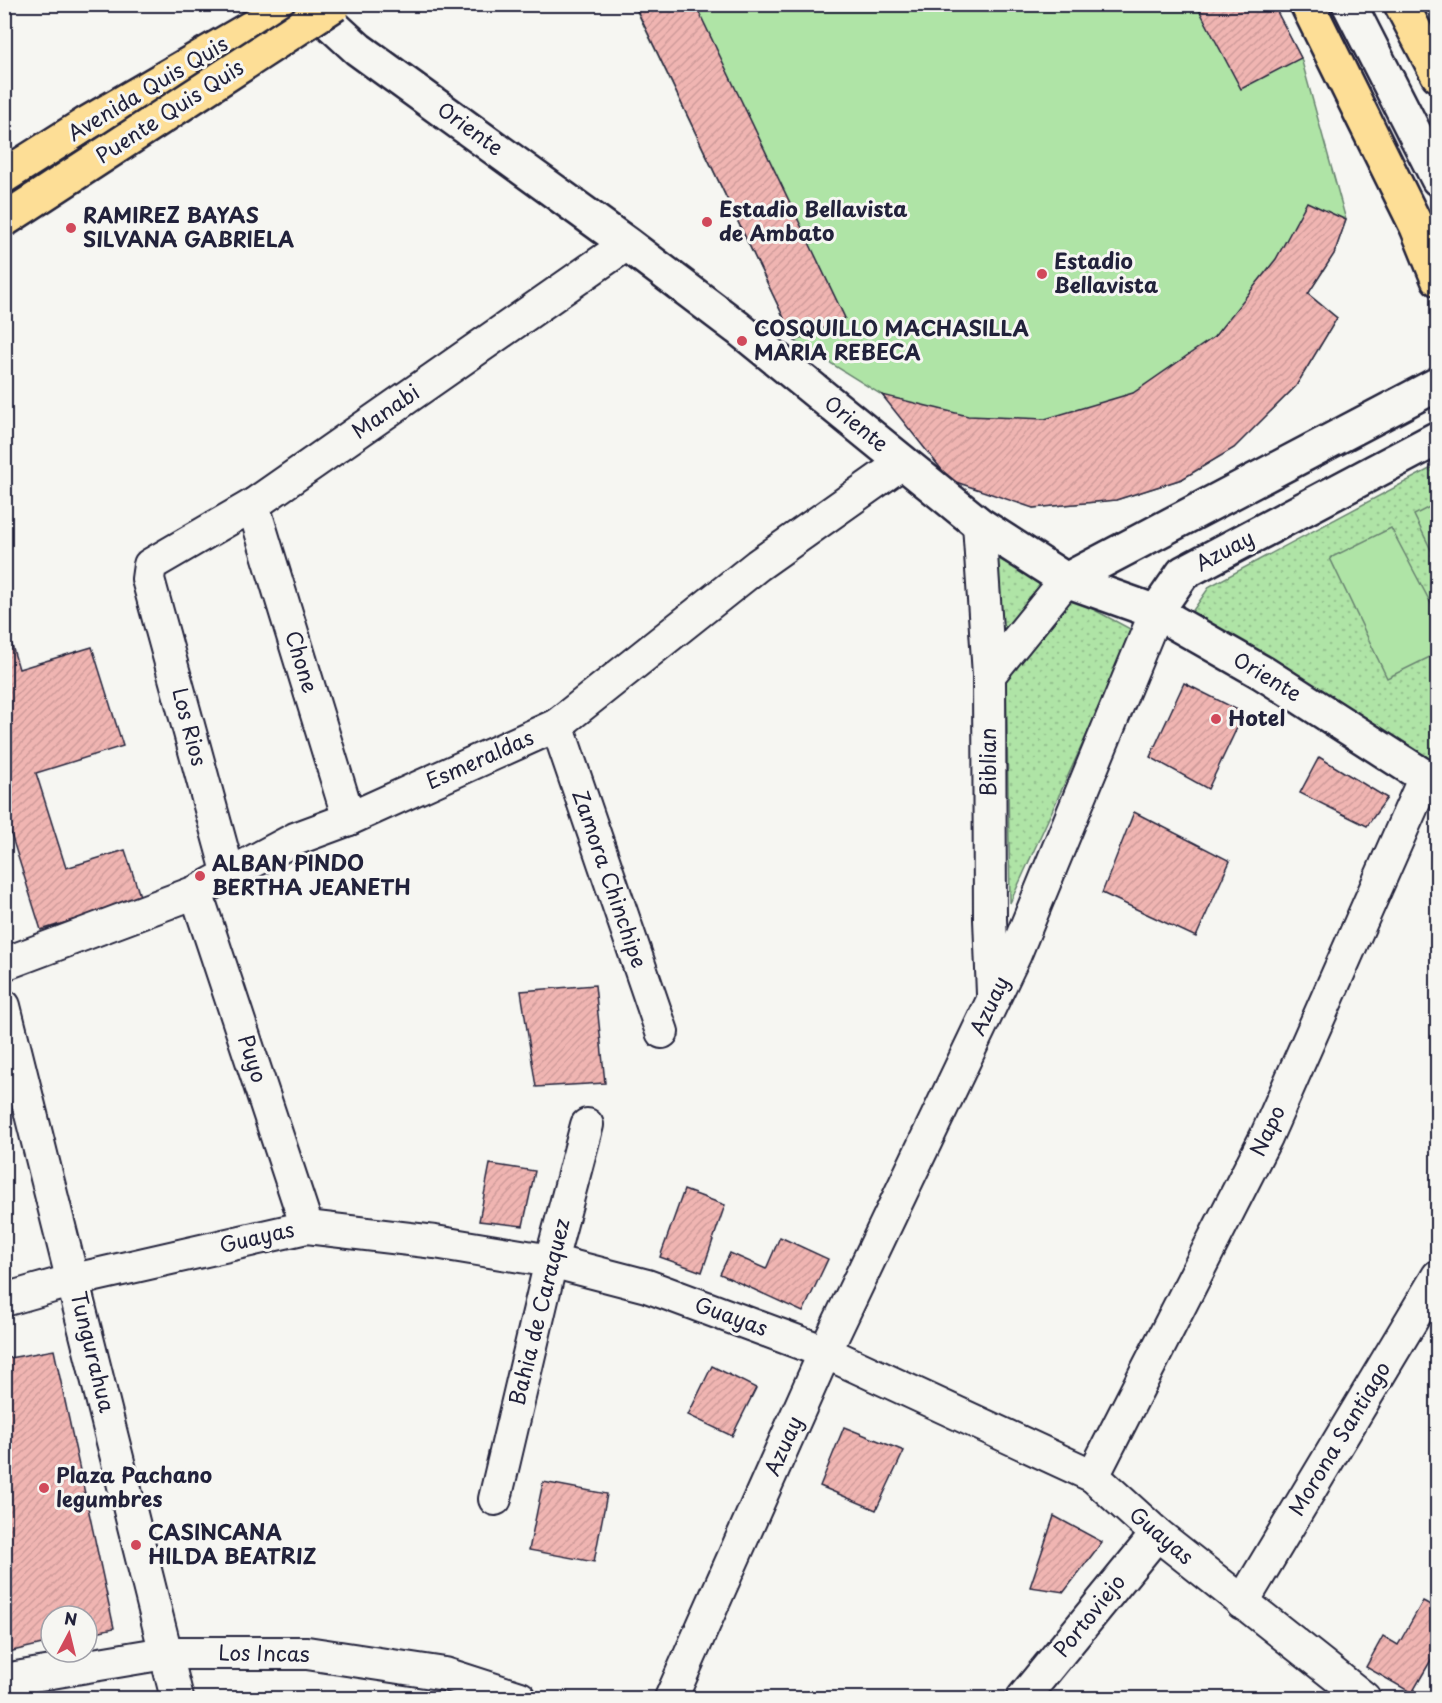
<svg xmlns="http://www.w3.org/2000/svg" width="1442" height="1703" font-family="'Playpen Sans',sans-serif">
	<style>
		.green { fill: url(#green-dots); stroke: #688370; stroke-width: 1.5 }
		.pitch { fill: #afe4a6; stroke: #688370; stroke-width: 1.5 }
		.building { fill: url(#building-hatch); stroke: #22223b; stroke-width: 1.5 }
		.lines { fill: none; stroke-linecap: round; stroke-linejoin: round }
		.minor-casing { stroke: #22223b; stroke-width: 36 }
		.tertiary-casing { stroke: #22223b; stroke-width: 38 }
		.secondary-casing { stroke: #22223b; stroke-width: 38 }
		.primary-casing { stroke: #22223b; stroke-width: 38 }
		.minor { stroke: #f6f6f2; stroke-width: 32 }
		.tertiary { stroke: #f6f6f2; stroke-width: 33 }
		.secondary { stroke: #f6f6f2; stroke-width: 33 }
		.primary { stroke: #fdde96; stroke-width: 33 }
		.primary-bridge-casing { stroke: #22223b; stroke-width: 38; stroke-linecap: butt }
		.primary-bridge { stroke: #fdde96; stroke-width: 33 }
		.poi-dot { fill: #d1495b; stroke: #f6f6f2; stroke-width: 2 }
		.labels { text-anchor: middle; stroke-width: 6; stroke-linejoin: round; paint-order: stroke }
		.street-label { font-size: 21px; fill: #22223b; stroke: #f6f6f2 }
		.poi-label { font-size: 21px; font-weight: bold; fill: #22223b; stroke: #f6f6f2; text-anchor: start }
	</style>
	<defs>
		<pattern id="green-dots" width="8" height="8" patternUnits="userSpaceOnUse" patternTransform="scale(1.5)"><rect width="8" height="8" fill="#afe4a6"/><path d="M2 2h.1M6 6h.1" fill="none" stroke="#96c390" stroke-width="1.8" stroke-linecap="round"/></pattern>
		<pattern id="building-hatch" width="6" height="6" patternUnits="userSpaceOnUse" patternTransform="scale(1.5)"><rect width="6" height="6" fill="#f0b5b2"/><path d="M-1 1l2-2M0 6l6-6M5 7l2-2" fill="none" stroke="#ce9b9a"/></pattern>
	</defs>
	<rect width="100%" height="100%" fill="#f6f6f2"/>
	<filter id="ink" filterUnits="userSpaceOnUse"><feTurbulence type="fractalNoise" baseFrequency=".0167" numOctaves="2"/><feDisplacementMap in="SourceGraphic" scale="12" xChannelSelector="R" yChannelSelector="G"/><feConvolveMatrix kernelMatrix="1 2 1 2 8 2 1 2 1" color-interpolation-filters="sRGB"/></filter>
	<g filter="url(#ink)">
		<g class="green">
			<polygon points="1437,465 1437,773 1189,616 1210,586"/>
			<polygon points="995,557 1047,585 995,642"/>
			<polygon points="1072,598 1134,631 1010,903 1006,675"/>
		</g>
		<g class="pitch">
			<polygon points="634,5 1273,5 1301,58 1346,220 1334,254 1308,294 1337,318 1296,386 1234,448 1182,479 1116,500 1033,508 882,395 795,341"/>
			<polygon points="1437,503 1437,562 1414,515"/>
			<polygon points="1391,528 1437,615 1438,653 1387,678 1330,558"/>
		</g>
		<g class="building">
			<polygon points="634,4 695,4 845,318 795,341"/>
			<polygon points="1196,4 1273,4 1301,58 1241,89"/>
			<polygon points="1307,202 1346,220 1334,254 1308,294 1337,318 1296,386 1234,448 1182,479 1116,500 1033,508 950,480 882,395 968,416 1045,419 1133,393 1214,337 1276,259"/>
			<polygon points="10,639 19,669 92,647 123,746 36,773 66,868 125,850 141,899 41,930 4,812 4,641"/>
			<polygon points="1184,683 1244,713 1208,789 1150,757"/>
			<polygon points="1319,757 1387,798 1367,826 1300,793"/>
			<polygon points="1134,812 1230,861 1196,937 1102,893"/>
			<polygon points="595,985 605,1083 536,1087 521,991"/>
			<polygon points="490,1164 535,1171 523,1226 479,1221"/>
			<polygon points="684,1190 725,1205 702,1272 660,1257"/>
			<polygon points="780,1237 828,1259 803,1312 720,1274 730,1253 766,1269"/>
			<polygon points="54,1350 114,1628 87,1634 87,1616 51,1616 51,1642 4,1653 4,1359"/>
			<polygon points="712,1366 756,1388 732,1436 688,1415"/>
			<polygon points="844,1427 904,1451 876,1510 820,1486"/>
			<polygon points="543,1482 607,1494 594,1562 529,1550"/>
			<polygon points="1054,1516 1102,1542 1064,1592 1030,1587"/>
			<polygon points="1423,1601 1438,1609 1438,1648 1412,1693 1366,1667 1383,1636 1398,1645"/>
		</g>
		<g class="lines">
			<defs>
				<g id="minor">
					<polyline points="253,505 349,819"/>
					<polyline points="979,524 989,675 990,919 993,994"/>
					<polyline points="989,675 1066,580"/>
					<polyline points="557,725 662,1032"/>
					<polyline points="229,875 148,579 150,565 253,505 627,244"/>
					<polyline points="196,892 307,1227"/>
					<polyline points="4,964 196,892 295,839 349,819 557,725 758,565 902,463"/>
					<polyline points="4,1006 177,1698"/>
					<polyline points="4,1300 74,1280 307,1227 435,1242 551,1261 647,1286 825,1352 1093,1476 1157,1534 1364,1698"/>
					<polyline points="1093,1476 1266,1137 1425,777"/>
					<polyline points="495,1499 551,1261 587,1125"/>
					<polyline points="1242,1603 1438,1276"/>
					<polyline points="4,1680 165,1653 307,1653 445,1674 520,1698"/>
					<polyline points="671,1698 825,1352 1015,954 1156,612"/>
					<polyline points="1023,1698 1157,1534"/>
				</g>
				<polyline id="tertiary" points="1349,4 1438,179"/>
				<g id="secondary">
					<polyline points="309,4 358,49 627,244 738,328 979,524 1066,580 1156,612 1263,673 1425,777 1438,788"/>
					<polyline points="1066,580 1438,384"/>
					<polyline points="1156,612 1183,573 1438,438"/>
				</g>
				<g id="primary">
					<polyline points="1307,4 1417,227 1438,279"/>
					<polyline points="1401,4 1438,75"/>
					<polyline points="4,176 86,124 292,4"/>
				</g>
			</defs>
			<use href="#minor" class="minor-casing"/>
			<use href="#tertiary" class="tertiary-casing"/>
			<use href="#secondary" class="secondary-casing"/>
			<use href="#primary" class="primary-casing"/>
			<use href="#minor" class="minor"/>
			<use href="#tertiary" class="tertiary"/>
			<use href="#secondary" class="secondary"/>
			<use href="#primary" class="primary"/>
			<defs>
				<polyline id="primary-bridge" points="4,220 335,4"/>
			</defs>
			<use href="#primary-bridge" class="primary-bridge-casing"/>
			<use href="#primary-bridge" class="primary-bridge"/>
		</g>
	</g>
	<g class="poi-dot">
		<circle cx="707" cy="222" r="6"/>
		<circle cx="71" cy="228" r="6"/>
		<circle cx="1042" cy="274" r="6"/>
		<circle cx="742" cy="341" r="6"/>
		<circle cx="1216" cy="719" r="6"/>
		<circle cx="200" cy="876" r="6"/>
		<circle cx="44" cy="1488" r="6"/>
		<circle cx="136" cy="1545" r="6"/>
	</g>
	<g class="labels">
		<g class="street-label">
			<text transform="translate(148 89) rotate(-31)" y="7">Avenida Quis Quis</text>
			<text transform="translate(170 112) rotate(-33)" y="7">Puente Quis Quis</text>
			<text transform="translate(470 129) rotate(36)" y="7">Oriente</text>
			<text transform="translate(386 412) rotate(-35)" y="7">Manabi</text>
			<text transform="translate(856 424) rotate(39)" y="7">Oriente</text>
			<text transform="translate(1225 551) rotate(-28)" y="7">Azuay</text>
			<text transform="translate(301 662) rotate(73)" y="7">Chone</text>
			<text transform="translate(1267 677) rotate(31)" y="7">Oriente</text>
			<text transform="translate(189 727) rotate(75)" y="7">Los Rios</text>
			<text transform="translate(480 760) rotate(-24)" y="7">Esmeraldas</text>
			<text transform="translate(989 762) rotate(-90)" y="7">Biblian</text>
			<text transform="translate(609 879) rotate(71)" y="7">Zamora Chinchipe</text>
			<text transform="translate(990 1006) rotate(-65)" y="7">Azuay</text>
			<text transform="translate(252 1059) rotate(72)" y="7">Puyo</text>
			<text transform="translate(1268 1131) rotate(-65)" y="7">Napo</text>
			<text transform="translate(257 1238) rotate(-13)" y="7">Guayas</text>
			<text transform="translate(540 1312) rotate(-76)" y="7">Bahia de Caraquez</text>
			<text transform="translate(731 1317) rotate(20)" y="7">Guayas</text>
			<text transform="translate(92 1352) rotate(76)" y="7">Tungurahua</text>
			<text transform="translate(1340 1439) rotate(-59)" y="7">Morona Santiago</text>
			<text transform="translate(784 1446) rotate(-66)" y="7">Azuay</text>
			<text transform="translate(1161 1536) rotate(40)" y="7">Guayas</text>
			<text transform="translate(1090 1616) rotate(-51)" y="7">Portoviejo</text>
			<text transform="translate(264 1654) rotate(1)" y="7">Los Incas</text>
		</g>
		<g class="poi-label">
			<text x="719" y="217">Estadio Bellavista<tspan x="719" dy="24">de Ambato</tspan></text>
			<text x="83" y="223">RAMIREZ BAYAS<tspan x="83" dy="24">SILVANA GABRIELA</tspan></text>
			<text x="1054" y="269">Estadio<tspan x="1054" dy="24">Bellavista</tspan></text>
			<text x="754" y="336">COSQUILLO MACHASILLA<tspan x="754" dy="24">MARIA REBECA</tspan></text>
			<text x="1228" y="726">Hotel</text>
			<text x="212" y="871">ALBAN PINDO<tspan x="212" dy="24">BERTHA JEANETH</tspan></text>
			<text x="56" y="1483">Plaza Pachano<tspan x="56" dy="24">legumbres</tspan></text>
			<text x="148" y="1540">CASINCANA<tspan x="148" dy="24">HILDA BEATRIZ</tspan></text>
		</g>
	</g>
	<rect width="1442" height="1703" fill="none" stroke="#f6f6f2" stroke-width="24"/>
	<rect x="12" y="12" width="1418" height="1679" fill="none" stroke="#22223b" stroke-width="2" filter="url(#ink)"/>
	<g transform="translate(69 1634) rotate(7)"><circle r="28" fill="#f6f6f2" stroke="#a1a1a9" stroke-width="1.5"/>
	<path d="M0-4.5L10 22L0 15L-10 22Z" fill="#d1495b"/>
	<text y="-9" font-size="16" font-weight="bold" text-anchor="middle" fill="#22223b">N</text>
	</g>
</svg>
